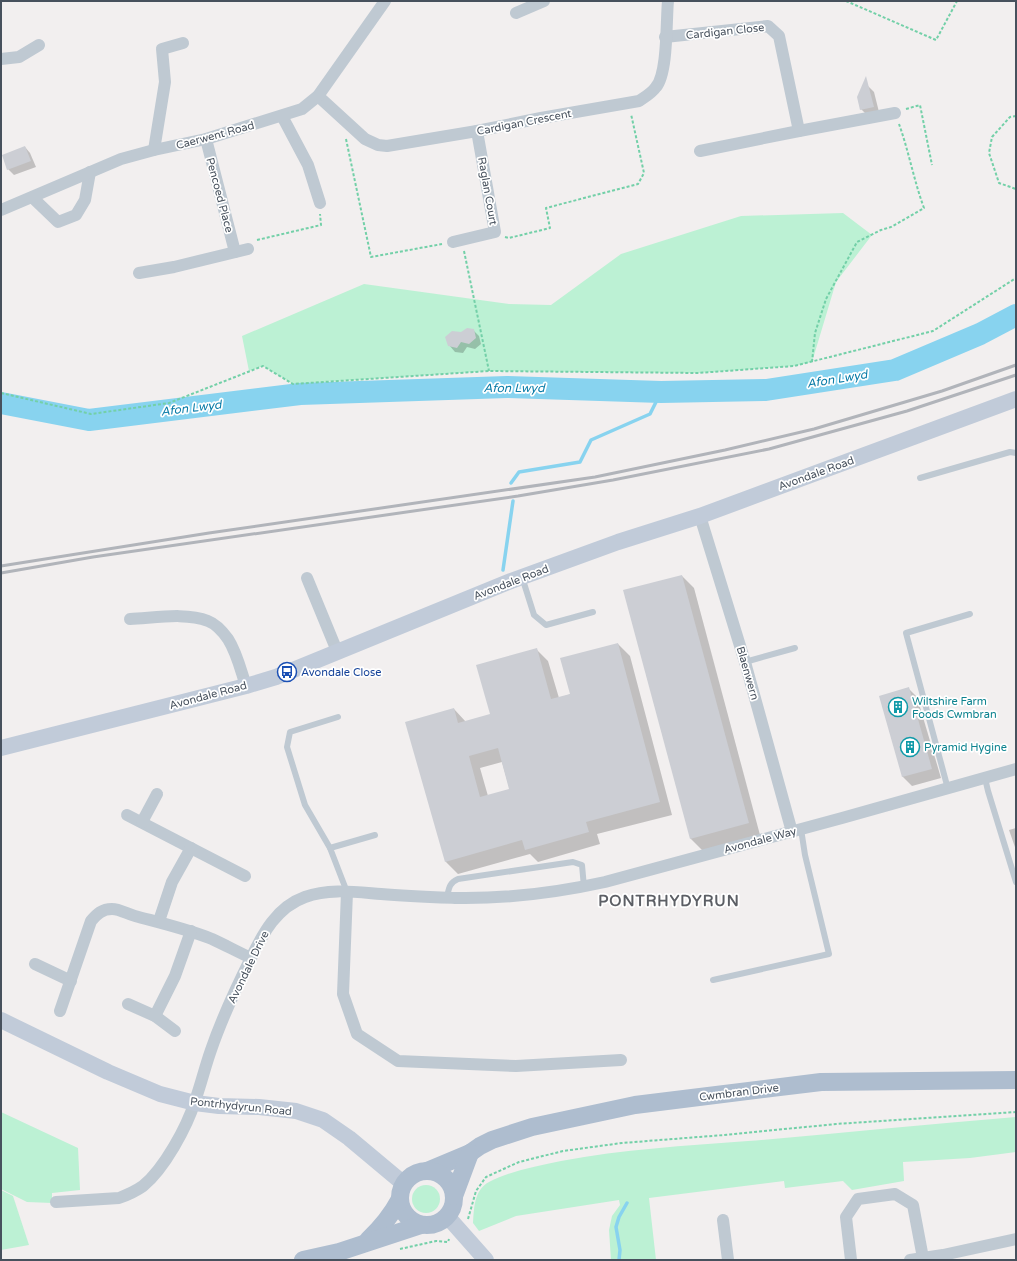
<svg xmlns="http://www.w3.org/2000/svg" width="1017" height="1261" font-family="'Varela Round',sans-serif">
	<style>
		.green { fill: #bcf1d4 }
		.shadow { fill: #0003; fill-rule: evenodd }
		.lines { fill: none; stroke-linecap: round; stroke-linejoin: round }
		.stream { stroke: #88d3ef; stroke-width: 3.5 }
		.river { stroke: #88d3ef; stroke-width: 22 }
		.building { fill: #ccced4; fill-rule: evenodd }
		.path { stroke: #73d0a8; stroke-width: 2; stroke-dasharray: 3 2; stroke-linecap: butt }
		.lane { stroke: #bfc9d2; stroke-width: 6 }
		.street { stroke: #bfc9d2; stroke-width: 12 }
		.secondary { stroke: #c1cbd9; stroke-width: 16 }
		.primary { stroke: #aebdcf; stroke-width: 18 }
		.rail { stroke: #b1b4ba; stroke-width: 3 }
		.labels { text-anchor: middle; stroke-width: 3.5; stroke-linejoin: round; paint-order: stroke }
		.street-label { font-size: 11px; fill: #47515d; stroke: #fff }
		.transit-label { font-size: 11px; fill: #164399; stroke: #fff; text-anchor: start }
		.culture-label { font-size: 11px; fill: #0d838f; stroke: #fff; text-anchor: start }
		.water-label { font-size: 12px; font-style: italic; fill: #087ba7; stroke: #fff }
		.district-label { font-size: 15px; font-weight: bold; letter-spacing: 1px; fill: #5c5f65; stroke: #fff }
	</style>
	<rect width="100%" height="100%" fill="#f2efef"/>
	<g class="green">
		<polygon points="843,213 872,235 836,282 812,362 794,366 698,373 489,371 293,384 263,366 249,371 242,336 364,284 509,304 551,305 621,254 741,216"/>
		<polygon points="1,1112 78,1148 80,1190 52,1193 52,1203 27,1202 1,1189"/>
		<path d="M1016,1117V1152L970,1158L903,1162L904,1181L852,1190L843,1181L785,1188L784,1181L649,1198L656,1260H611L609,1230L612,1216L620,1205L619,1200L516,1216L479,1231L473,1223C474,1208 474,1190 489,1182C510,1171 537,1166 561,1161C623,1149 685,1146 748,1141C837,1134 926,1124 1016,1117Z"/>
		<circle cx="426" cy="1199" r="14"/>
		<polygon points="1,1190 13,1196 29,1245 1,1250"/>
	</g>
	<g class="shadow">
		<polygon points="868,86 874,92 879,112 867,115 861,109"/>
		<polygon points="25,147 30,153 36,167 14,175 8,169"/>
		<polygon points="473,330 479,336 481,344 475,349 467,347 463,353 455,352 449,345 461,333"/>
		<polygon points="682,576 694,588 760,835 703,851 691,839"/>
		<path d="M618,644L630,656L672,815L597,834L600,844L538,862L530,854L458,874L446,862L454,709L466,722L491,715L536,649L548,661L559,698L571,694ZM502,762L510,790L488,796L480,768Z"/>
		<polygon points="908,688 917,697 941,778 912,786 903,777 880,697"/>
		<polygon points="1016,828 1016,850 1009,830"/>
	</g>
	<g class="lines">
		<g class="stream">
			<polyline points="511,483 519,472 580,462 591,440 650,414 661,392"/>
			<polyline points="503,570 513,501"/>
			<polyline points="619,1260 620,1250 616,1227 619,1217 627,1203"/>
		</g>
		<polyline class="river" points="1,403 89,420 300,394 507,387 661,392 766,390 895,370 980,334 1016,315"/>
	</g>
	<g class="building">
		<polygon points="866,76 874,107 860,110 857,97"/>
		<polygon points="25,146 31,161 7,170 2,155"/>
		<polygon points="467,328 474,329 476,338 469,344 461,342 457,348 448,346 445,337 452,331 461,332"/>
		<polygon points="682,575 749,823 690,839 623,590"/>
		<path d="M618,643L660,802L586,822L589,832L525,850L522,840L445,862L405,722L454,708L458,723L490,714L476,665L537,648L551,699L570,694L560,658ZM498,748L509,789L480,797L469,756Z"/>
		<polygon points="909,687 932,769 902,777 879,696"/>
	</g>
	<g class="lines">
		<g class="path">
			<polyline points="846,1 936,40 957,1"/>
			<polyline points="906,109 920,105 932,165"/>
			<polyline points="1016,116 1010,117 992,137 989,153 999,183 1016,189"/>
			<polyline points="346,139 371,257 442,244"/>
			<polyline points="505,237 509,238 550,228 546,208 638,184 644,173 631,114"/>
			<polyline points="257,240 321,225 320,214"/>
			<polyline points="464,251 489,371"/>
			<path d="M812,362L815,333L826,299L857,242L881,230L891,227L924,208C914,181 909,152 899,124"/>
			<polyline points="1,393 91,414 169,403 263,366 293,384 489,371 698,373 794,366 933,331 1016,278"/>
			<polyline points="468,1219 476,1191 486,1177 519,1162 563,1151 622,1143 724,1135 836,1124 1016,1112"/>
			<polyline points="400,1249 436,1241 448,1242 449,1239"/>
		</g>
		<g class="lane">
			<polyline points="920,478 1010,452 1016,453"/>
			<polyline points="522,577 534,615 546,625 593,612"/>
			<polyline points="745,662 795,648"/>
			<polyline points="985,778 988,791 1016,882"/>
			<polyline points="948,789 906,633 970,614"/>
			<polyline points="330,848 305,805 287,747 290,732 338,717"/>
			<polyline points="347,892 330,848 375,835"/>
			<path d="M447,897C449,888 449,883 458,879L573,862L582,865L584,887"/>
			<polyline points="713,980 829,954 805,855 801,829"/>
		</g>
		<g class="street">
			<polyline points="516,13 544,1"/>
			<polyline points="665,37 768,26 779,36 799,131 895,113"/>
			<polyline points="1,59 19,57 39,45"/>
			<path d="M318,96L365,139L378,145L387,146L477,131L541,118L639,101C645,97 652,93 656,87C668,73 666,21 668,1"/>
			<polyline points="282,116 308,165 320,203"/>
			<polyline points="206,139 235,252"/>
			<polyline points="154,150 165,82 162,49 183,43"/>
			<polyline points="700,151 799,131"/>
			<polyline points="33,198 58,222 76,215 85,200 90,172"/>
			<polyline points="1,210 121,159 154,150 206,139 302,109 318,96 385,1"/>
			<polyline points="453,242 495,232 477,131"/>
			<polyline points="139,273 174,267 248,249"/>
			<polyline points="700,516 745,662 792,832"/>
			<polyline points="307,578 337,651"/>
			<path d="M130,619C154,618 186,612 208,621C216,624 223,632 228,639C237,653 241,671 246,686"/>
			<polyline points="127,815 245,876"/>
			<polyline points="142,822 157,794"/>
			<polyline points="347,892 343,994 357,1034 398,1061 516,1066 621,1060"/>
			<polyline points="159,921 172,882 191,848"/>
			<polyline points="35,964 71,981"/>
			<polyline points="128,1004 155,1016 175,1031"/>
			<path d="M60,1011L91,921C97,914 102,909 112,909C120,909 127,914 135,916C161,923 187,929 212,939C225,945 238,952 251,958"/>
			<polyline points="155,1016 175,976 191,931"/>
			<path d="M56,1202L119,1198C127,1195 136,1191 143,1186C164,1169 187,1127 195,1101C201,1084 205,1067 211,1050C222,1018 236,988 251,958C263,933 277,907 305,897C329,888 356,892 381,894C406,896 431,897 455,898C506,899 555,893 605,882L842,818L1016,769"/>
			<polyline points="723,1220 728,1260"/>
			<polyline points="851,1260 846,1217 858,1199 895,1194 913,1205 923,1258"/>
			<polyline points="910,1260 943,1255 1016,1239"/>
		</g>
		<g class="secondary">
			<polyline points="1,748 246,686 276,677 511,581 618,542 700,516 1016,399"/>
			<polyline points="1,1020 108,1072 160,1094 195,1103 219,1106 259,1107 296,1111 323,1120 349,1138 404,1184"/>
			<polyline points="447,1216 486,1260"/>
		</g>
		<g class="primary">
			<polyline points="427,1171 470,1153 480,1146 492,1140 532,1127 635,1105 821,1082 1016,1080"/>
			<circle cx="427" cy="1198" r="27"/>
			<polyline points="454,1196 470,1153"/>
			<path d="M368,1240C382,1227 391,1216 400,1199"/>
			<polyline points="303,1260 339,1252 421,1225"/>
		</g>
		<g class="rail">
			<polyline points="1,566 209,533 595,477 725,450 814,429 942,391 1016,365"/>
			<polyline points="1,573 93,557 518,496 613,480 769,449 907,411 1016,375"/>
		</g>
	</g>
	<defs>
		<symbol id="bus-ring" viewBox="-11 -11 22 22"><circle r="9.5" fill="#fff" stroke="#1a4fb4" stroke-width="1.5"/><path d="M-5-6H5V4H4V6H2V4H-2V6H-4V4H-5ZM-3.5-4V0h7V-4ZM-3.5 1.2v1.5H-2V1.2ZM2 1.2v1.5H3.5V1.2Z" fill="#1a4fb4"/></symbol>
		<symbol id="building-ring" viewBox="-11 -11 22 22"><circle r="9.5" fill="#fff" stroke="#0f9aa8" stroke-width="1.5"/><path d="M-4-6H4V6H1V3H-1V6H-4ZM-2.5-4.3h1.7v1.8h-1.7ZM.8-4.3h1.7v1.8H.8ZM-2.5-1h1.7V.8h-1.7ZM.8-1h1.7V.8H.8Z" fill="#0f9aa8"/></symbol>
	</defs>
	<g fill-rule="evenodd">
		<use href="#bus-ring" x="276" y="661" width="22" height="22"/>
		<use href="#building-ring" x="887" y="696" width="22" height="22"/>
		<use href="#building-ring" x="899" y="736" width="22" height="22"/>
	</g>
	<g class="labels">
		<g class="street-label">
			<text transform="translate(725 31) rotate(-6)" y="4">Cardigan Close</text>
			<text transform="translate(524 122) rotate(-11)" y="4">Cardigan Crescent</text>
			<text transform="translate(215 135) rotate(-15)" y="4">Caerwent Road</text>
			<text transform="translate(488 191) rotate(80)" y="4">Raglan Court</text>
			<text transform="translate(220 195) rotate(75)" y="4">Pencoed Place</text>
			<text transform="translate(816 473) rotate(-20)" y="4">Avondale Road</text>
			<text transform="translate(511 582) rotate(-21)" y="4">Avondale Road</text>
			<text transform="translate(748 673) rotate(74)" y="4">Blaenwern</text>
			<text transform="translate(208 695) rotate(-15)" y="4">Avondale Road</text>
			<text transform="translate(760 840) rotate(-15)" y="4">Avondale Way</text>
			<text transform="translate(248 967) rotate(-64)" y="4">Avondale Drive</text>
			<text transform="translate(739 1092) rotate(-7)" y="4">Cwmbran Drive</text>
			<text transform="translate(241 1106) rotate(6)" y="4">Pontrhydyrun Road</text>
		</g>
		<g class="transit-label">
			<text x="301" y="676">Avondale Close</text>
		</g>
		<g class="culture-label">
			<text x="912" y="705">Wiltshire Farm<tspan x="912" dy="13">Foods Cwmbran</tspan></text>
			<text x="924" y="751">Pyramid Hygine</text>
		</g>
		<g class="water-label">
			<text transform="translate(837 379) rotate(-9)" y="4">Afon Lwyd</text>
			<text x="514" y="392">Afon Lwyd</text>
			<text transform="translate(191 408) rotate(-7)" y="4">Afon Lwyd</text>
		</g>
		<g class="district-label">
			<text x="669" y="906">PONTRHYDYRUN</text>
		</g>
	</g>
	<rect width="1017" height="1261" fill="none" stroke="#47515d" stroke-width="4"/>
</svg>
